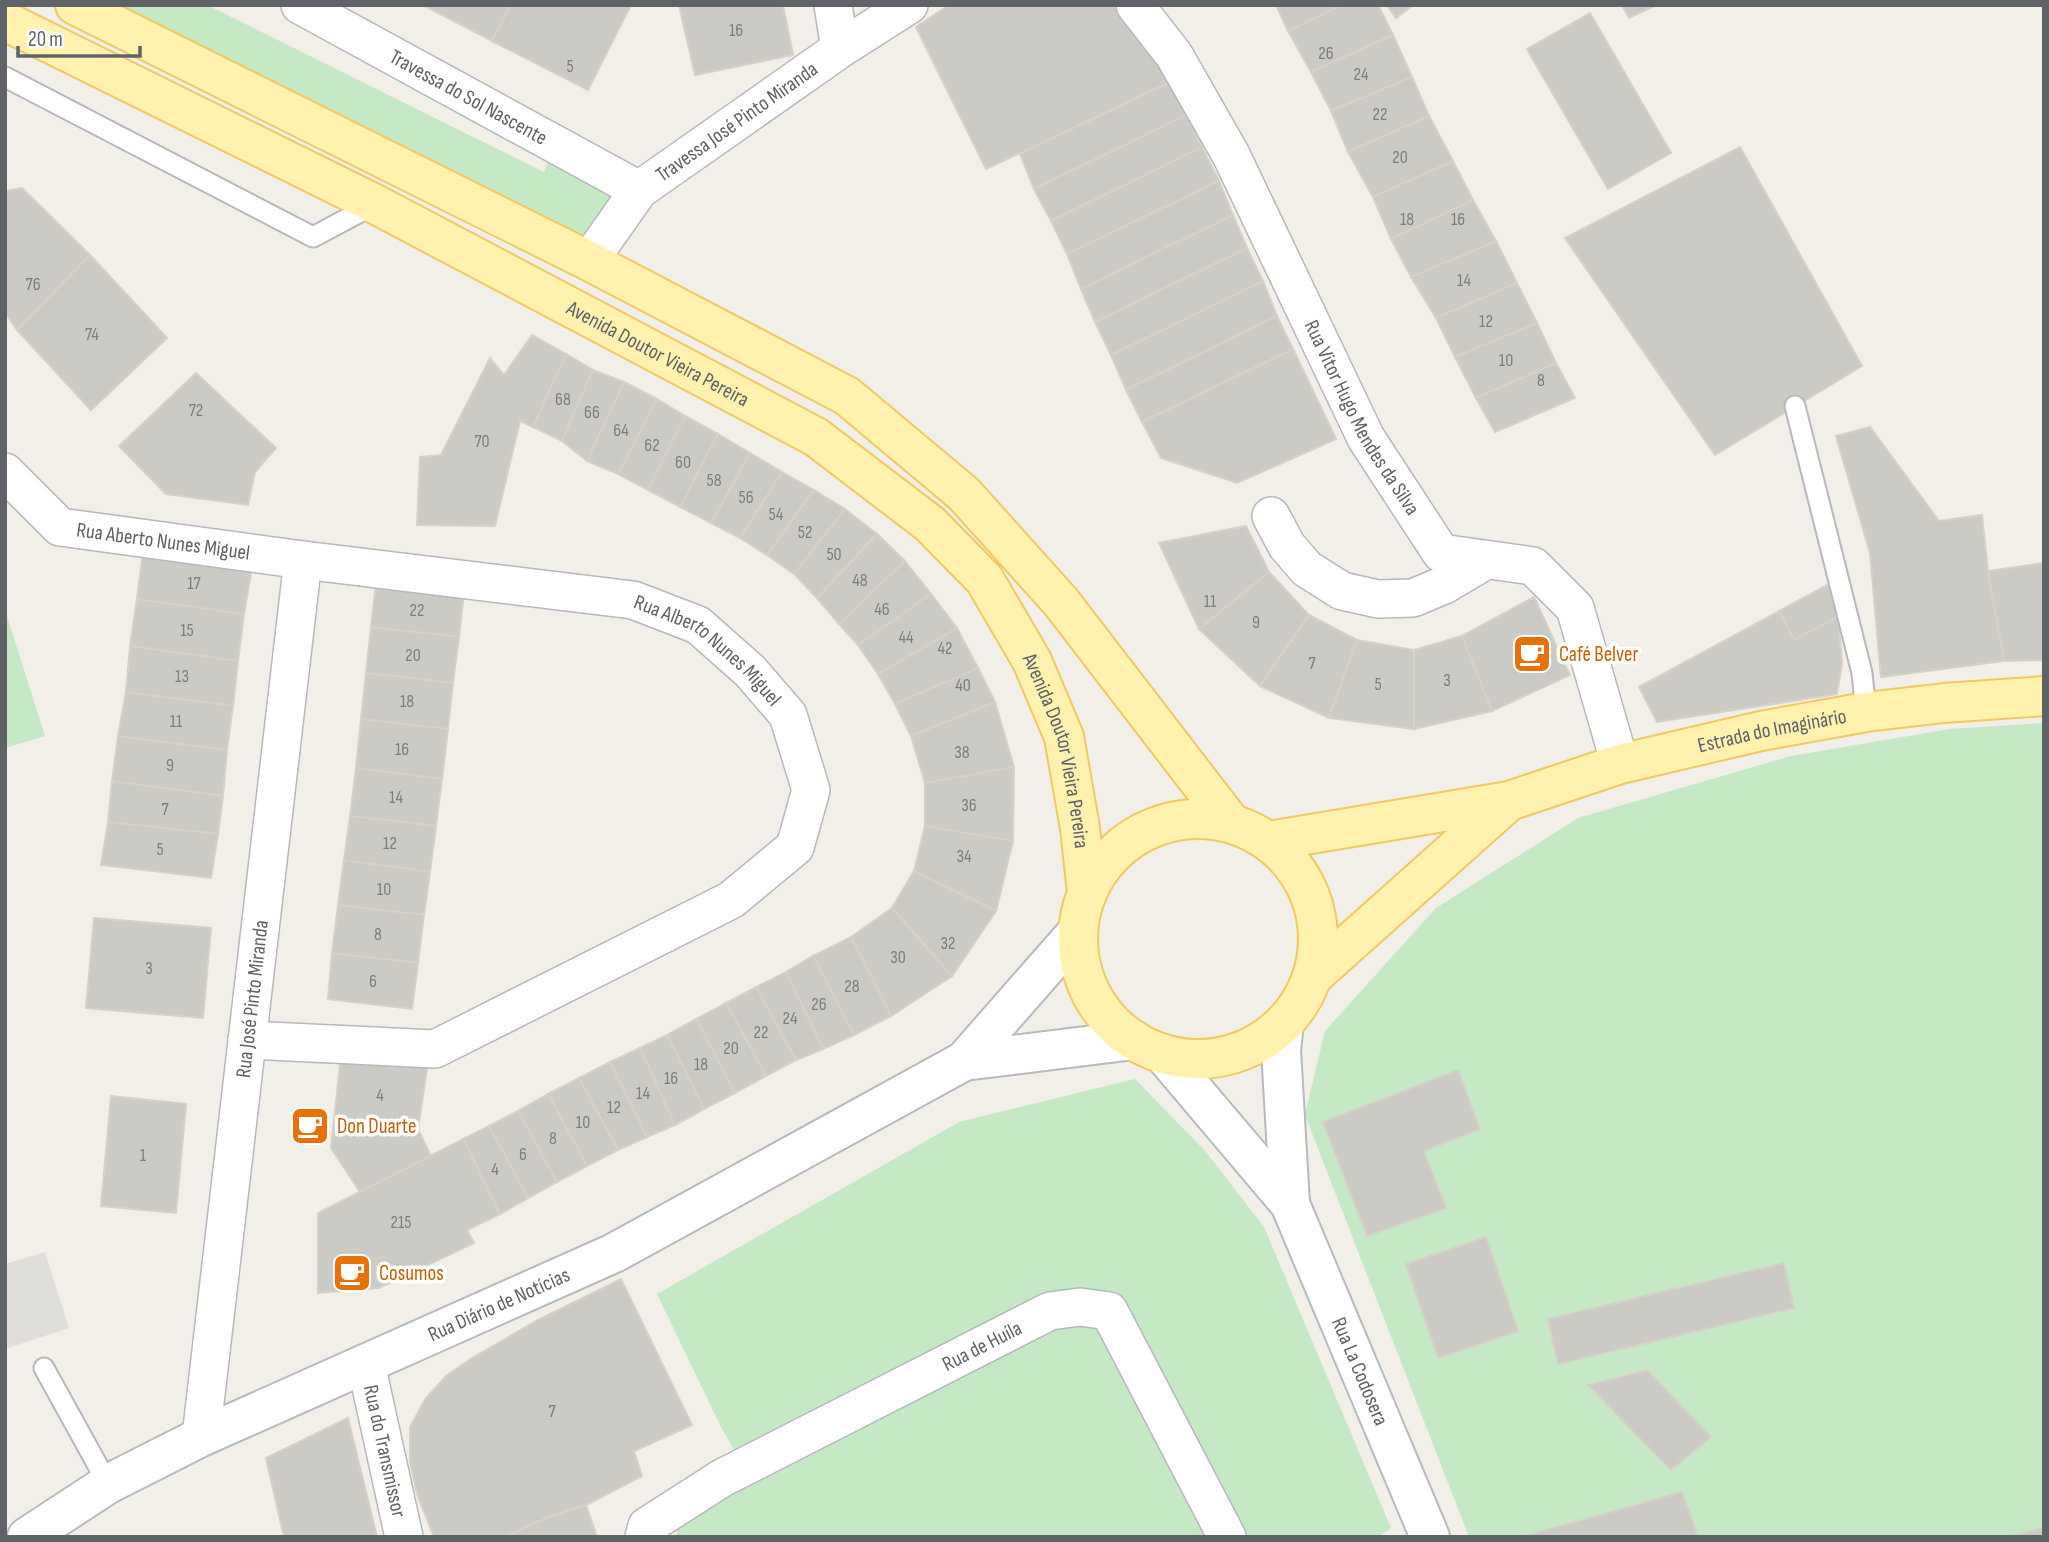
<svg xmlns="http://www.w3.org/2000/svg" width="2049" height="1542" font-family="'Sofia Sans Condensed',sans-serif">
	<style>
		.industrial { fill: #e0deda }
		.green { fill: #c5e8c5 }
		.building { fill: #cccac5; stroke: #d6d1c6; stroke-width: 2 }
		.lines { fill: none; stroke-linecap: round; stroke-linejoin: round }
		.lane-casing { stroke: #b5b8bc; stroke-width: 23 }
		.street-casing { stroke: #b5b8bc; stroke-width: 40 }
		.secondary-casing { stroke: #b6babf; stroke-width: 42 }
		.primary-casing { stroke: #f2c960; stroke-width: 42 }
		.lane { stroke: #fff; stroke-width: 19 }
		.street { stroke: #fff; stroke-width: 37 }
		.secondary { stroke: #fff; stroke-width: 38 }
		.primary { stroke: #fff2af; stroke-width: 38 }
		.labels { text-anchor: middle; stroke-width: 7; stroke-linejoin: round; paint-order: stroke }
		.number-label { font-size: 18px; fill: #7a7d7f }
		.street-label { font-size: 21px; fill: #5f6368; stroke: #fff }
		.food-label { font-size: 21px; fill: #c56008; stroke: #fff; text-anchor: start }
	</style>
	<rect width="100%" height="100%" fill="#f1efe8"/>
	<polygon class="industrial" points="45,1252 69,1328 5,1349 5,1264"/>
	<g class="green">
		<polygon points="120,5 207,5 544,172 551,153 618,190 592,242"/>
		<polygon points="5,610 45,736 5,748"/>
		<polygon points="2044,723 2044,1528 2008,1537 1698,1537 1682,1492 1522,1537 1469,1537 1305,1115 1325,1031 1436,908 1578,818 1791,756 1950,729"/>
		<polygon points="1135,1079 1206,1152 1264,1227 1391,1528 1378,1537 676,1537 681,1518 749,1475 721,1427 657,1294 959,1122"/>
	</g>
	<g class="building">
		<polygon points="423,5 511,5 492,41"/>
		<polygon points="511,5 631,5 588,90 492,41"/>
		<polygon points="679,5 783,5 793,55 695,75"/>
		<polygon points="949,5 1112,5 1123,16 1172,81 986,169 916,27"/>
		<polygon points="1276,5 1342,5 1288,31"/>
		<polygon points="1342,5 1378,5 1393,35 1311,72 1288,31"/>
		<polygon points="1387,5 1413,5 1396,18"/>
		<polygon points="1622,5 1656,5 1629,18"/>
		<polygon points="1590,13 1671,153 1608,189 1527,49"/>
		<polygon points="1393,35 1412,77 1331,111 1311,72"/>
		<polygon points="1412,77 1429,116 1348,152 1331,111"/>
		<polygon points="1172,81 1186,115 1034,189 1020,154"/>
		<polygon points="1186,115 1202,147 1051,221 1034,189"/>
		<polygon points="1429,116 1453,161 1373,197 1348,152"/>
		<polygon points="1202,147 1219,181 1067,254 1051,221"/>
		<polygon points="1740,147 1862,366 1715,455 1565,238"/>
		<polygon points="1453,161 1473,200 1391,239 1373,197"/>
		<polygon points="1219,181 1233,215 1081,289 1067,254"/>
		<polygon points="22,188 90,255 17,330 5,312 5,191"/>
		<polygon points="1473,200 1496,241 1411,277 1391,239"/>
		<polygon points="1233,215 1247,248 1095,322 1081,289"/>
		<polygon points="1496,241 1517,283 1436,318 1411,277"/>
		<polygon points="1247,248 1263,281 1111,355 1095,322"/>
		<polygon points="90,255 167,338 91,410 17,330"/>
		<polygon points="1263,281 1277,316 1126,390 1111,355"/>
		<polygon points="1517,283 1537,323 1455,357 1436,318"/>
		<polygon points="1277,316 1293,349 1142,422 1126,390"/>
		<polygon points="1537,323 1556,363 1476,398 1455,357"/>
		<polygon points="532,335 566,354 533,427 520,421 495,526 417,525 420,457 441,455 490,358 504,375"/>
		<polygon points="1293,349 1336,439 1237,483 1161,458 1142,422"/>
		<polygon points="566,354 593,370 562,441 533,427"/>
		<polygon points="1556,363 1575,398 1495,432 1476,398"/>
		<polygon points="593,370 624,382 587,461 562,441"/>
		<polygon points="196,373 276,448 255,472 248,505 166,494 119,446"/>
		<polygon points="624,382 657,399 618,474 587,461"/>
		<polygon points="657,399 685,416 648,490 618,474"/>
		<polygon points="685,416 718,434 680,507 648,490"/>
		<polygon points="1870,427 1939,521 1982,515 1988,571 2004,661 1881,677 1870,553 1836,436"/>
		<polygon points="718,434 750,453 711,523 680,507"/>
		<polygon points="750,453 782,472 740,538 711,523"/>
		<polygon points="782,472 814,490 767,555 740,538"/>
		<polygon points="814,490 845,509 794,574 767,555"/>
		<polygon points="845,509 877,534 817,598 794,574"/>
		<polygon points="1246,526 1269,572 1199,629 1159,543"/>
		<polygon points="877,534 905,561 839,624 817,598"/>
		<polygon points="143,553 252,568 244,614 137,599"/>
		<polygon points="905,561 931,594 858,645 839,624"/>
		<polygon points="2044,563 2044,660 2004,661 1988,571"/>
		<polygon points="1269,572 1309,615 1260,686 1199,629"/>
		<polygon points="1835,581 1842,663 1837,694 1657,722 1639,687"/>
		<polygon points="1835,581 1838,617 1794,640 1779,611"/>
		<polygon points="376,583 464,593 459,637 371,627"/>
		<polygon points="931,594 957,628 878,674 858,645"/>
		<polygon points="1534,597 1570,675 1492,711 1462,636"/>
		<polygon points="137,599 244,614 238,661 130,646"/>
		<polygon points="1309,615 1357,640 1329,718 1260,686"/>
		<polygon points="371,627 459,637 453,683 366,673"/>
		<polygon points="957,628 978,668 895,704 878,674"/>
		<polygon points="1462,636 1492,711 1414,729 1414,650"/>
		<polygon points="1357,640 1414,650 1414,729 1329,718"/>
		<polygon points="130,646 238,661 233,706 126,692"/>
		<polygon points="978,668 995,702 911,736 895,704"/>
		<polygon points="366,673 453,683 448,729 361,719"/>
		<polygon points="126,692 233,706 227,750 118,736"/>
		<polygon points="995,702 1014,767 925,783 911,736"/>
		<polygon points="361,719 448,729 442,779 356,768"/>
		<polygon points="118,736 227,750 223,796 112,781"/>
		<polygon points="1014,767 1013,841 925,826 925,783"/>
		<polygon points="356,768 442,779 436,826 350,816"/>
		<polygon points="112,781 223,796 218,834 108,822"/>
		<polygon points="350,816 436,826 430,872 344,860"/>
		<polygon points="108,822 218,834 211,878 101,865"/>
		<polygon points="925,826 1013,841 996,911 914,871"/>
		<polygon points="344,860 430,872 424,915 338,905"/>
		<polygon points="914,871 996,911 952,976 892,908"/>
		<polygon points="338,905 424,915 418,963 332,953"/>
		<polygon points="892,908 952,976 891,1016 851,937"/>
		<polygon points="94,918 211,928 203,1018 86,1008"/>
		<polygon points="851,937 891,1016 854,1035 813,956"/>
		<polygon points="332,953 418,963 412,1009 328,999"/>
		<polygon points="813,956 854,1035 823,1049 786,972"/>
		<polygon points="786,972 823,1049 796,1060 756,987"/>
		<polygon points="756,987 796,1060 766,1076 726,1003"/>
		<polygon points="726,1003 766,1076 735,1093 696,1019"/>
		<polygon points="696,1019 735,1093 704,1109 667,1035"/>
		<polygon points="667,1035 704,1109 675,1125 640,1048"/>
		<polygon points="640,1048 675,1125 647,1137 610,1062"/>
		<polygon points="341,1055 428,1062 418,1129 431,1156 360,1192 331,1148"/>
		<polygon points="610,1062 647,1137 618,1150 579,1078"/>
		<polygon points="1458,1070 1480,1129 1424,1151 1446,1208 1367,1236 1323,1122"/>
		<polygon points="579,1078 618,1150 587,1166 548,1094"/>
		<polygon points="548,1094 587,1166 557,1182 518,1111"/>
		<polygon points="111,1096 186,1104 176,1213 101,1206"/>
		<polygon points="518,1111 557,1182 528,1198 489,1126"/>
		<polygon points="489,1126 528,1198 500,1214 463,1139"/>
		<polygon points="463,1139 500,1214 467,1230 474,1243 379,1288 318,1293 318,1213"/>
		<polygon points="1486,1237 1518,1331 1438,1358 1406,1264"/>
		<polygon points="1784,1263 1794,1308 1558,1364 1548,1319"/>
		<polygon points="621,1279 692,1425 634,1451 642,1476 586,1505 549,1517 504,1537 434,1537 417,1494 410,1462 410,1427 426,1398 446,1376 472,1358 538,1320"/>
		<polygon points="1647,1370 1711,1437 1671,1470 1588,1385"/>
		<polygon points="348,1418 377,1537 284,1537 266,1458"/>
		<polygon points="1682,1492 1698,1537 1522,1537"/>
		<polygon points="586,1505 597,1537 504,1537 549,1517"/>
		<polygon points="2044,1528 2044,1537 2008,1537"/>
	</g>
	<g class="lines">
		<defs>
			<g id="lane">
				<polyline points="5,77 313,237 375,204"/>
				<polyline points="1795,406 1862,673 1866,712"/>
				<polyline points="44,1368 108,1484"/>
			</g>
			<g id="street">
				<path id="s1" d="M300,5L639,190"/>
				<polyline points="833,5 840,49"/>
				<path id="s2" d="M1135,5L1174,55L1231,155L1366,438L1441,553L1533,566L1575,608L1620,764"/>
				<path id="s3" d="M589,261L639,190L840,49L909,5"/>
				<path id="s4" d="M5,472L60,527L303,560L633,600L698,625L750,671L788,715L811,790L795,847L731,900L435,1049L247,1040"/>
				<polyline points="1271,516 1287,546 1307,569 1342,591 1378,599 1413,598 1444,585 1486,560"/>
				<path id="s5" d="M366,1364L404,1537"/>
				<path id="s6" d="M201,1437L303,560"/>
				<path id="s7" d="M644,1537L647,1526L722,1478L1050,1311L1080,1307L1109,1311L1227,1537"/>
			</g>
			<g id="secondary">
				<polyline points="1284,1023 1281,1050 1290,1204"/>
				<path id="s8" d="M1163,1054L1290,1204L1430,1537"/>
				<polyline points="964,1061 1134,1040"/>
				<path id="s9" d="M27,1537L108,1484L201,1437L614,1253L964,1061L1078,931"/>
			</g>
			<g id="primary">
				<polyline points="75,5 589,261 847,396 964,494 1061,602 1231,823"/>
				<path id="s10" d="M5,21L375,204L816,437L930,524L984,579L1032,661L1064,737L1080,828L1087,893"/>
				<circle cx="1198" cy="939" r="120"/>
				<path id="s11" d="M1269,841L1509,801L1620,764L1761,731L1866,712L1944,703L2044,696"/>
				<polyline points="1313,976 1509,801"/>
			</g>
		</defs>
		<use href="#lane" class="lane-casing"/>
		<use href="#street" class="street-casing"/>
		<use href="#secondary" class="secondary-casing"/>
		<use href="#primary" class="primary-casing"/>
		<use href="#lane" class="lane"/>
		<use href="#street" class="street"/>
		<use href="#secondary" class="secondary"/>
		<use href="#primary" class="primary"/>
	</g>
	<defs>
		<symbol id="cafe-square" viewBox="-11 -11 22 22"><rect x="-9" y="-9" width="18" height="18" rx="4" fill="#e8710a" stroke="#fff"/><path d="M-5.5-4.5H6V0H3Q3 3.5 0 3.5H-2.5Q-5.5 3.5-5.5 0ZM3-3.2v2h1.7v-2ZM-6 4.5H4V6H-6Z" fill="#fff"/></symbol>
	</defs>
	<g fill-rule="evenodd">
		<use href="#cafe-square" x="1510" y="632" width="44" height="44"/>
		<use href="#cafe-square" x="288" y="1104" width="44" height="44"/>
		<use href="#cafe-square" x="330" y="1251" width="44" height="44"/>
	</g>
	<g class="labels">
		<g class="number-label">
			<text x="736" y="36">16</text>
			<text x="1326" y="59">26</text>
			<text x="570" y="72">5</text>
			<text x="1361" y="80">24</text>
			<text x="1380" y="120">22</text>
			<text x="1400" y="163">20</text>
			<text x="1407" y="225">18</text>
			<text x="1458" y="225">16</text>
			<text x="1464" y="286">14</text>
			<text x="33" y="290">76</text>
			<text x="1486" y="327">12</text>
			<text x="92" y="340">74</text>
			<text x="1506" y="366">10</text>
			<text x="1541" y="386">8</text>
			<text x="563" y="405">68</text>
			<text x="196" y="416">72</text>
			<text x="592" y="418">66</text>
			<text x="621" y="436">64</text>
			<text x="482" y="447">70</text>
			<text x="652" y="451">62</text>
			<text x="683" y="468">60</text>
			<text x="714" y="486">58</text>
			<text x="746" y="503">56</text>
			<text x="776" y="520">54</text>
			<text x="805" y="538">52</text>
			<text x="834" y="560">50</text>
			<text x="860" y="586">48</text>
			<text x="194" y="589">17</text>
			<text x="1210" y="607">11</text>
			<text x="882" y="615">46</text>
			<text x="417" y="616">22</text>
			<text x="1256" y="628">9</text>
			<text x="187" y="636">15</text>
			<text x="906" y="643">44</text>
			<text x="945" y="654">42</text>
			<text x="413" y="661">20</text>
			<text x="1312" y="669">7</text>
			<text x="182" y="682">13</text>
			<text x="1447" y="686">3</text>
			<text x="1378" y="690">5</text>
			<text x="963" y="691">40</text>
			<text x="407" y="707">18</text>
			<text x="176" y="727">11</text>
			<text x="402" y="755">16</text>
			<text x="962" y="758">38</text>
			<text x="170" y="771">9</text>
			<text x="396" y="803">14</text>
			<text x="969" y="811">36</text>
			<text x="165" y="815">7</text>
			<text x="390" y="849">12</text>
			<text x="160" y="855">5</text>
			<text x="964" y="862">34</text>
			<text x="384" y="895">10</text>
			<text x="378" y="940">8</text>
			<text x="948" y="949">32</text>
			<text x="898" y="963">30</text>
			<text x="149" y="974">3</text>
			<text x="373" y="987">6</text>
			<text x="852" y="992">28</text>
			<text x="819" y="1010">26</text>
			<text x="790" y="1024">24</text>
			<text x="761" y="1038">22</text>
			<text x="731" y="1054">20</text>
			<text x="701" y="1070">18</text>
			<text x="671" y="1084">16</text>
			<text x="643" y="1099">14</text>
			<text x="380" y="1101">4</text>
			<text x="614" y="1113">12</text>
			<text x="583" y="1128">10</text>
			<text x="553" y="1144">8</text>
			<text x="523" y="1160">6</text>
			<text x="143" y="1161">1</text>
			<text x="495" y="1175">4</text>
			<text x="401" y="1228">215</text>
			<text x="552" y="1417">7</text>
		</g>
		<g class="street-label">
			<text dy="7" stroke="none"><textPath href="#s1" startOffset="192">Travessa do Sol Nascente</textPath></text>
			<text dy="7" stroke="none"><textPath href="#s3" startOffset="206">Travessa José Pinto Miranda</textPath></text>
			<text dy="7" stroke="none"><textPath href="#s10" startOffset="733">Avenida Doutor Vieira Pereira</textPath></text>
			<text dy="7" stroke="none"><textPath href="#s2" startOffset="472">Rua Vitor Hugo Mendes da Silva</textPath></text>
			<text dy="7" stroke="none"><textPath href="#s4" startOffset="182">Rua Aberto Nunes Miguel</textPath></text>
			<text dy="7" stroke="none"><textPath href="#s4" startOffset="747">Rua Alberto Nunes Miguel</textPath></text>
			<text dy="7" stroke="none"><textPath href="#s11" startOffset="516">Estrada do Imaginário</textPath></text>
			<text dy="7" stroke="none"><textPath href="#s10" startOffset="1321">Avenida Doutor Vieira Pereira</textPath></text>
			<text dy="7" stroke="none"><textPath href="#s6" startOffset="441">Rua José Pinto Miranda</textPath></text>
			<text dy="7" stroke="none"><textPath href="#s9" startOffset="527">Rua Diário de Notícias</textPath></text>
			<text dy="7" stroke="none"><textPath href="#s7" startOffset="392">Rua de Huíla</textPath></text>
			<text dy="7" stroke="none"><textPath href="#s8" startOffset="378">Rua La Codosera</textPath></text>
			<text dy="7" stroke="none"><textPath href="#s5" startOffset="89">Rua do Transmissor</textPath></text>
		</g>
		<g class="food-label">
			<text x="1559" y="661">Café Belver</text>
			<text x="337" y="1133">Don Duarte</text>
			<text x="379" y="1280">Cosumos</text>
		</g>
	</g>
	<rect width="2049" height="1542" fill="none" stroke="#5f6368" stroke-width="14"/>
	<path d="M18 46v10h122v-10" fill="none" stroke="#5f6368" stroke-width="3.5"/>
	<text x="28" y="46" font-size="21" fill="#5f6368" stroke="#ffffff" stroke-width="5" paint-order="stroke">20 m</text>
</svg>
